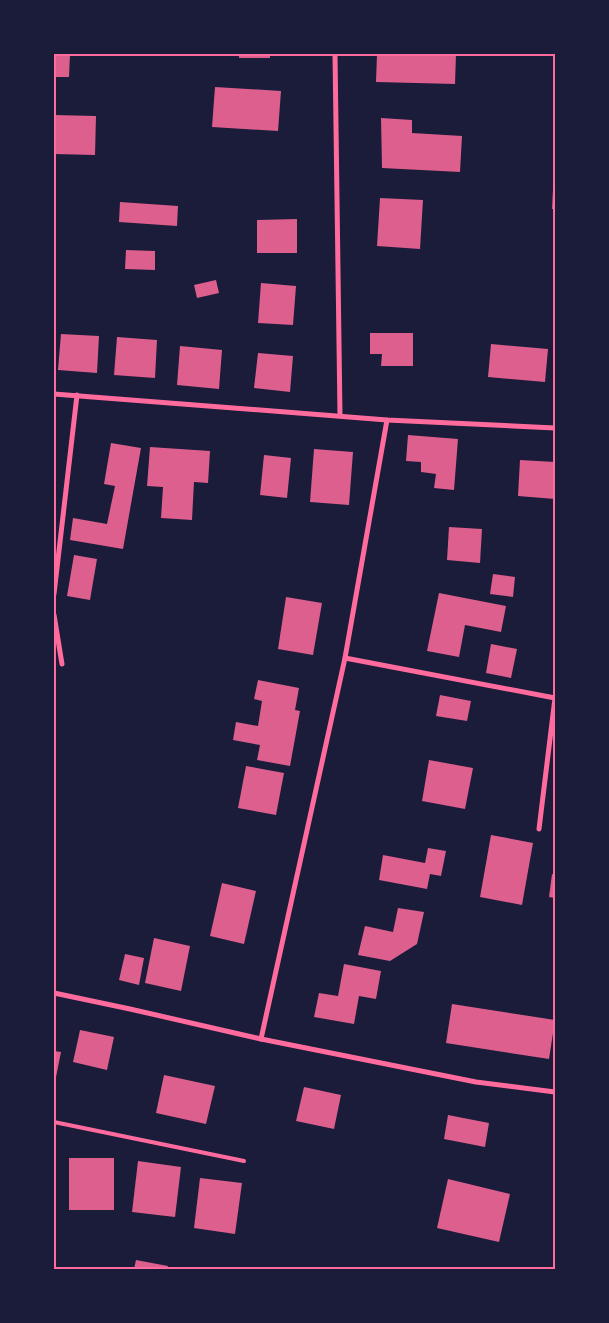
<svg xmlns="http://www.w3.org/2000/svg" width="609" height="1323" font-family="Ubuntu,sans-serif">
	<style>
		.building { fill: #dd5f8e }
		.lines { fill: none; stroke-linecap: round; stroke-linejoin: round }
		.service { stroke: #ff6b9d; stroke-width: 4 }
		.minor { stroke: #ff6b9d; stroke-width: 5 }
		.neatline { fill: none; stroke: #ff6b9d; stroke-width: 2 }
	</style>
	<rect width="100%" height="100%" fill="#1b1b3a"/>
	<g class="building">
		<polygon points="54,54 70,54 69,77 54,77"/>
		<rect x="239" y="54" width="31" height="4"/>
		<polygon points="377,54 456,54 455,84 376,82"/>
		<polygon points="215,87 281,91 278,131 212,127"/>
		<polygon points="54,115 96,116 95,155 54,154"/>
		<polygon points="381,118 412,120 412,133 462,136 460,172 382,168"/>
		<polygon points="553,190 555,190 555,209 552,209"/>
		<polygon points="380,198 423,200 420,249 377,246"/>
		<polygon points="120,202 178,206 177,226 119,222"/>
		<polygon points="297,219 297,253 257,253 257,220"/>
		<polygon points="126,250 155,251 155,270 125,269"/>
		<polygon points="216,280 219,293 197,298 194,285"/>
		<polygon points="261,283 296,286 293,325 258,323"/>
		<polygon points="370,333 413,333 413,366 381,366 382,354 370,354"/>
		<polygon points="61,334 99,336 97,373 58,370"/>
		<polygon points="117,337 157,340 155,378 114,375"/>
		<polygon points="491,344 548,349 545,382 488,377"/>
		<polygon points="180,346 222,350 219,389 177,385"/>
		<polygon points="258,353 293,356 290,392 254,388"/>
		<polygon points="408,435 458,439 454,490 434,488 436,474 421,472 421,462 406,461"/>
		<polygon points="111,443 141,448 123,549 70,540 73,518 107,524 115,486 104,484"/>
		<polygon points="150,447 210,451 208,483 194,482 192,520 161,518 163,487 147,486"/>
		<polygon points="314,449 353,452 349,505 310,502"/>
		<polygon points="264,455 291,458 287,498 260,495"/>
		<polygon points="520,460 555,462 555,499 518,496"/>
		<polygon points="449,527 482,529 480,563 447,560"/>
		<polygon points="74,555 97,559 90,600 67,596"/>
		<polygon points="493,574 515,577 513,597 490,594"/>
		<polygon points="439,593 506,606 501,632 465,625 459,657 427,651"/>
		<polygon points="286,597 322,603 313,655 278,649"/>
		<polygon points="491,644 517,649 511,678 486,673"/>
		<polygon points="258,680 299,688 295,710 300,711 290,766 257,760 260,745 233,740 236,722 258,726 262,701 254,699"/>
		<polygon points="440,695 471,701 467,721 436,716"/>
		<polygon points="429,760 473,768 465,809 422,801"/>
		<polygon points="246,766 284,773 276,815 238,808"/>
		<polygon points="491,835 533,843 522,905 480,897"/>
		<polygon points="428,848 446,851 441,876 430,874 427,889 379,880 383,855 425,863"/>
		<polygon points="552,874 555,875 555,898 549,897"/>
		<polygon points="222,883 256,891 244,944 210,936"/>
		<polygon points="398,908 424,912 417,944 390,961 358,955 365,926 393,932"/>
		<polygon points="154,938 190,946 181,991 145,983"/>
		<polygon points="125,954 144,958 139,985 119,980"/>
		<polygon points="344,964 381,971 376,999 359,996 354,1024 314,1017 319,993 338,996"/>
		<polygon points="452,1004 555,1020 549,1059 446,1043"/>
		<polygon points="80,1030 114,1037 107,1070 73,1062"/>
		<polygon points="54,1051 61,1052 55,1082 54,1082"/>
		<polygon points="164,1075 215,1086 206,1124 156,1113"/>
		<polygon points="304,1087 341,1095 334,1129 296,1121"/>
		<polygon points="448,1115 489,1123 485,1147 444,1139"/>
		<rect x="69" y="1158" width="45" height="52"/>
		<polygon points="138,1161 181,1167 175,1217 132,1212"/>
		<polygon points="200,1178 242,1183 235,1234 194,1228"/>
		<polygon points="448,1179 510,1194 499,1242 437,1228"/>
		<polygon points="136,1260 168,1266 167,1269 134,1269"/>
	</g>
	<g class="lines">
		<polyline class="service" points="54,1122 244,1161"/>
		<g class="minor">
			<polyline points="335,54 340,415"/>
			<polyline points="54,394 387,420 555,428"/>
			<polyline points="54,594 77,395"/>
			<polyline points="54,615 62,664"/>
			<polyline points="345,658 555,698 539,829"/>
			<polyline points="54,993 130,1009 261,1039 476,1082 555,1092"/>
			<polyline points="261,1039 345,658 387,420"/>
		</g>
	</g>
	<rect width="609" height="1323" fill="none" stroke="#1b1b3a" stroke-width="110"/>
	<rect x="55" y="55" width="499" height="1213" class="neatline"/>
</svg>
